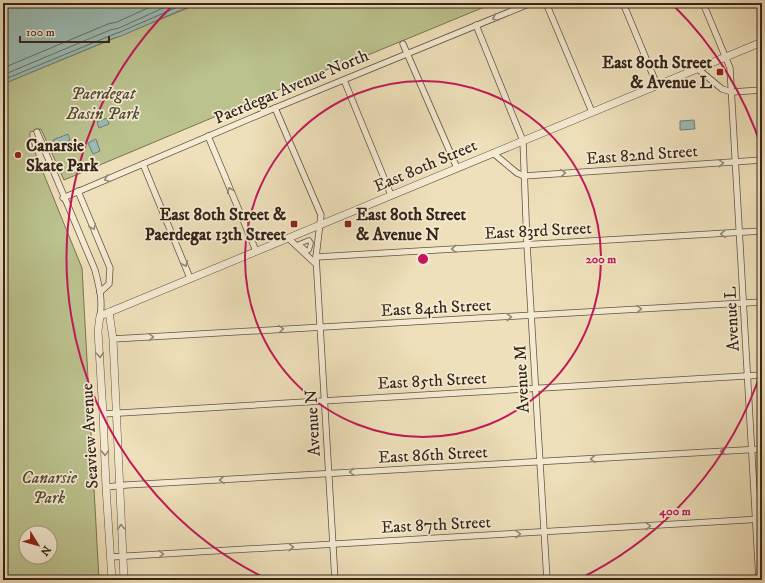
<svg xmlns="http://www.w3.org/2000/svg" width="765" height="583" font-family="'IM FELL DW Pica',serif">
	<style>
		.green { fill: #bbc28e; stroke: #787354; fill-rule: evenodd }
		.water { fill: #9bbcb6; stroke: #727f78 }
		.lines { fill: none; stroke-linecap: round; stroke-linejoin: round }
		.shore { stroke: #687068; stroke-width: 1 }
		.pedestrian-casing { stroke: #635342; stroke-width: 5.5 }
		.minor-casing { stroke: #635342; stroke-width: 7 }
		.tertiary-casing { stroke: #635342; stroke-width: 8 }
		.pedestrian { stroke: #f4ebd2; stroke-width: 4 }
		.minor { stroke: #f4ebd2; stroke-width: 5.5 }
		.tertiary { stroke: #f4ebd2; stroke-width: 7 }
		.oneway { stroke: #948876 }
		.ring { fill: none; stroke: #c2185b; stroke-width: 2 }
		.poi-dot { fill: #8f2418; stroke: #f4ebd2; stroke-width: 1.5 }
		.labels { text-anchor: middle; stroke-width: 3.5; stroke-linejoin: round; paint-order: stroke }
		.poi-label { font-size: 17px; font-weight: bold; fill: #35241a; stroke: #f4ebd2; text-anchor: end }
		.street-label { font-size: 17px; fill: #35241a; stroke: #f4ebd2 }
		.park-label { font-size: 17px; font-style: italic; fill: #564c37; stroke: #f4ebd2 }
		.centre { fill: #c2185b; stroke: #f4ebd2; stroke-width: 2 }
		.ring-label { font-size: 12px; text-anchor: middle; font-weight: bold; fill: #c2185b; stroke: #f4ebd2; stroke-width: 3.5; stroke-linejoin: round; paint-order: stroke }
	</style>
	<rect width="100%" height="100%" fill="#eee0ba"/>
	<filter id="stains"><feTurbulence type="fractalNoise" baseFrequency=".005" numOctaves="4"/><feColorMatrix values="0 0 0 0 .2 0 0 0 0 .09 0 0 0 0 .02 0 0 0 .5 -.17"/></filter>
	<radialGradient id="worn" r=".72"><stop offset=".6" stop-color="#630" stop-opacity="0"/><stop offset="1" stop-color="#630" stop-opacity=".3"/></radialGradient>
	<path class="green" d="M200,3H494L351,62L350,60L64,180L41,129L30,132V138L34,150L82,268L99,580H3V84ZM26,533H50V557H26Z"/>
	<g class="water">
		<polygon points="3,3 197,3 121,36 114,38 3,84"/>
		<polygon points="107,118 109,124 99,128 97,122"/>
		<polygon points="694,120 695,129 680,130 680,121"/>
		<polygon points="68,134 70,140 56,146 53,140"/>
		<polygon points="96,139 100,151 93,154 88,143"/>
	</g>
	<g class="lines">
		<g class="shore">
			<polyline points="3,68 108,24 117,22 159,3"/>
			<polyline points="3,75 110,30 119,28 174,3"/>
			<polyline points="3,80 112,35 120,32 187,3"/>
		</g>
		<defs>
			<polygon id="pedestrian" points="309,240 311,243 309,250 307,251 299,244"/>
			<g id="minor">
				<polyline points="546,3 592,112"/>
				<polyline points="623,3 657,85"/>
				<polyline points="703,3 730,68 759,580"/>
				<polyline points="476,25 523,141 527,245 547,580"/>
				<polyline points="403,44 457,168"/>
				<polyline points="698,69 722,89 732,92 762,90"/>
				<polyline points="344,80 391,195"/>
				<polyline points="275,108 321,215 316,257 335,580"/>
				<path d="M37,132L95,270C99,286 103,300 100,316"/>
				<polyline points="208,136 256,251"/>
				<polyline points="493,153 517,173 524,176 762,160"/>
				<polyline points="143,164 190,278"/>
				<polyline points="78,191 110,268 109,284 100,292"/>
				<polyline points="63,198 275,108 531,3"/>
				<polyline points="288,238 316,264"/>
				<polyline points="316,257 762,231"/>
				<polyline points="113,339 762,302"/>
				<polyline points="103,414 762,375"/>
				<polyline points="106,487 126,485 762,449"/>
				<polyline points="111,557 762,519"/>
			</g>
			<g id="tertiary">
				<polyline points="109,312 113,339 124,580"/>
				<polyline points="112,580 106,487 103,414 98,331 100,316 762,42"/>
			</g>
		</defs>
		<use href="#pedestrian" class="pedestrian-casing"/>
		<use href="#minor" class="minor-casing"/>
		<use href="#tertiary" class="tertiary-casing"/>
		<use href="#pedestrian" class="pedestrian"/>
		<use href="#minor" class="minor"/>
		<use href="#tertiary" class="tertiary"/>
	</g>
	<defs><path id="oneway-chevron" d="M-2-3.5L2.5 0L-2 3.5" fill="none" stroke-width="1.6" stroke-linecap="round" stroke-linejoin="round"/></defs>
	<g class="oneway">
		<use href="#oneway-chevron" transform="translate(495 18) rotate(158)"/>
		<use href="#oneway-chevron" transform="translate(721 163) rotate(-4)"/>
		<use href="#oneway-chevron" transform="translate(563 173) rotate(-4)"/>
		<use href="#oneway-chevron" transform="translate(107 179) rotate(157)"/>
		<use href="#oneway-chevron" transform="translate(230 190) rotate(-113)"/>
		<use href="#oneway-chevron" transform="translate(93 227) rotate(68)"/>
		<use href="#oneway-chevron" transform="translate(723 234) rotate(177)"/>
		<use href="#oneway-chevron" transform="translate(454 249) rotate(177)"/>
		<use href="#oneway-chevron" transform="translate(185 264) rotate(67)"/>
		<use href="#oneway-chevron" transform="translate(639 309) rotate(-3)"/>
		<use href="#oneway-chevron" transform="translate(509 317) rotate(-3)"/>
		<use href="#oneway-chevron" transform="translate(281 329) rotate(-3)"/>
		<use href="#oneway-chevron" transform="translate(151 337) rotate(-3)"/>
		<use href="#oneway-chevron" transform="translate(100 355) rotate(87)"/>
		<use href="#oneway-chevron" transform="translate(723 451) rotate(177)"/>
		<use href="#oneway-chevron" transform="translate(105 453) rotate(88)"/>
		<use href="#oneway-chevron" transform="translate(593 459) rotate(177)"/>
		<use href="#oneway-chevron" transform="translate(352 472) rotate(177)"/>
		<use href="#oneway-chevron" transform="translate(222 480) rotate(177)"/>
		<use href="#oneway-chevron" transform="translate(648 526) rotate(-3)"/>
		<use href="#oneway-chevron" transform="translate(121 527) rotate(-93)"/>
		<use href="#oneway-chevron" transform="translate(518 534) rotate(-3)"/>
		<use href="#oneway-chevron" transform="translate(291 547) rotate(-3)"/>
		<use href="#oneway-chevron" transform="translate(161 554) rotate(-3)"/>
	</g>
	<g class="ring">
		<circle cx="423" cy="259" r="178"/>
		<path d="M762 369A356 356 0 0 1 579 579M267 579A356 356 0 0 1 173 5M673 5A356 356 0 0 1 762 149"/>
	</g>
	<g class="poi-dot">
		<rect x="716" y="68" width="8" height="8" rx="2"/>
		<circle cx="18" cy="155" r="4"/>
		<rect x="290" y="220" width="8" height="8" rx="2"/>
		<rect x="344" y="220" width="8" height="8" rx="2"/>
	</g>
	<g class="labels">
		<g class="poi-label">
			<text x="712" y="68">East 80th Street<tspan x="712" dy="20">&amp; Avenue L</tspan></text>
			<text x="26" y="151" text-anchor="start">Canarsie<tspan x="26" dy="20">Skate Park</tspan></text>
			<text x="286" y="220">East 80th Street &amp;<tspan x="286" dy="20">Paerdegat 13th Street</tspan></text>
			<text x="356" y="220" text-anchor="start">East 80th Street<tspan x="356" dy="20">&amp; Avenue N</tspan></text>
		</g>
		<g class="street-label">
			<text transform="translate(291 86) rotate(-23)" y="6">Paerdegat Avenue North</text>
			<text transform="translate(642 154) rotate(-4)" y="6">East 82nd Street</text>
			<text transform="translate(425 165) rotate(-23)" y="6">East 80th Street</text>
			<text transform="translate(538 230) rotate(-3)" y="6">East 83rd Street</text>
			<text transform="translate(436 307) rotate(-3)" y="6">East 84th Street</text>
			<text transform="translate(731 319) rotate(-93)" y="6">Avenue L</text>
			<text transform="translate(521 379) rotate(-93)" y="6">Avenue M</text>
			<text transform="translate(432 380) rotate(-3)" y="6">East 85th Street</text>
			<text transform="translate(312 423) rotate(-93)" y="6">Avenue N</text>
			<text transform="translate(89 436) rotate(-93)" y="6">Seaview Avenue</text>
			<text transform="translate(433 454) rotate(-3)" y="6">East 86th Street</text>
			<text transform="translate(436 524) rotate(-3)" y="6">East 87th Street</text>
		</g>
		<g class="park-label">
			<text x="103" y="99">Paerdegat<tspan x="103" dy="20">Basin Park</tspan></text>
			<text x="49" y="483">Canarsie<tspan x="49" dy="20">Park</tspan></text>
		</g>
	</g>
	<circle cx="423" cy="259" r="6" class="centre"/>
	<g class="ring-label">
		<text x="601" y="263">200 m</text>
		<text x="675" y="515">400 m</text>
	</g>
	<rect width="765" height="583" fill="none" stroke="#eee0ba" stroke-width="16"/>
	<rect x="4" y="4" width="757" height="575" fill="none" stroke="#35241a" stroke-width="2"/>
	<rect x="8" y="8" width="749" height="567" fill="none" stroke="#35241a"/>
	<g transform="translate(38 545) rotate(127)"><circle r="19" fill="#f4ebd2" stroke="#a89b88"/>
	<path d="M0-3L7 15L0 10L-7 15Z" fill="#8f2418"/>
	<text y="-6" font-size="11" font-weight="bold" text-anchor="middle" fill="#35241a">N</text>
	</g>
	<path d="M20 36v6h89v-6" fill="none" stroke="#35241a" stroke-width="2"/>
	<text x="26" y="36" font-size="12" fill="#35241a" stroke="#f4ebd2" stroke-width="3" paint-order="stroke">100 m</text>
	<rect width="100%" height="100%" filter="url(#stains)"/>
	<rect width="100%" height="100%" fill="url(#worn)"/>
</svg>
